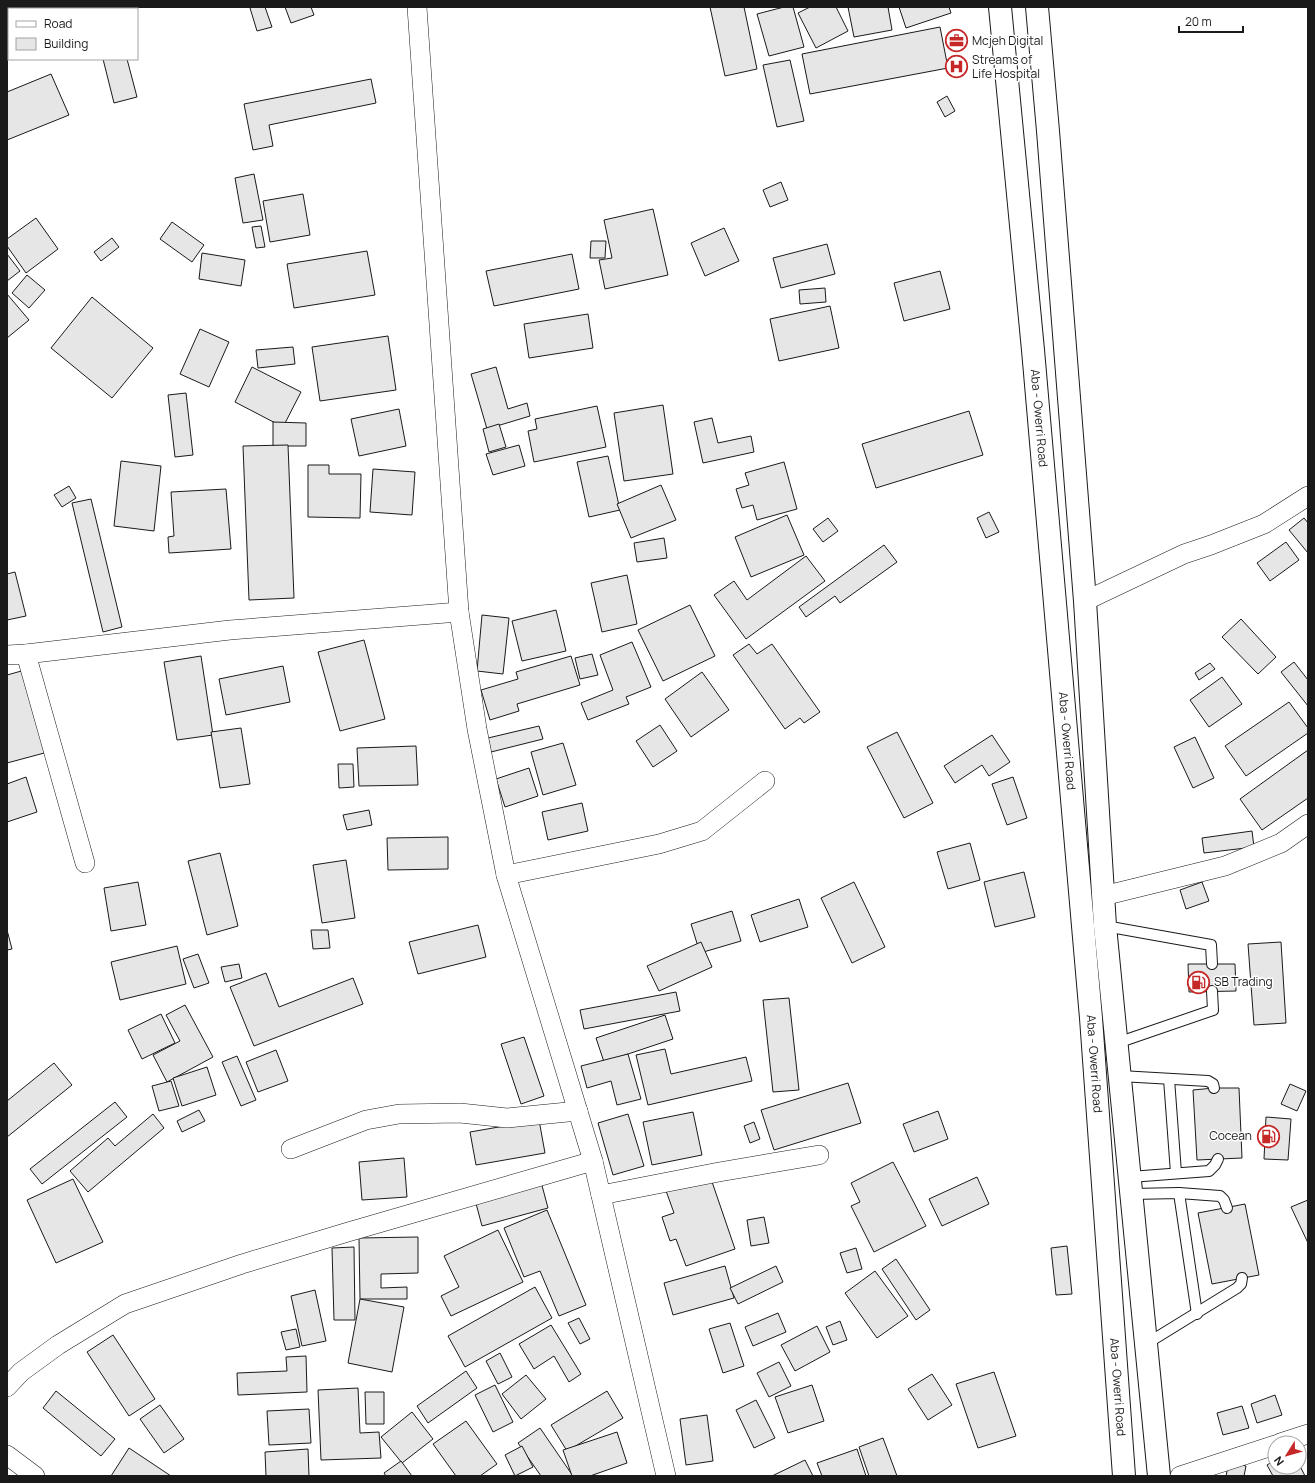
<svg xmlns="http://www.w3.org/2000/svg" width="1315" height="1483" font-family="Manrope,sans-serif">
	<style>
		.building { fill: #e6e6e6; stroke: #1a1a1a }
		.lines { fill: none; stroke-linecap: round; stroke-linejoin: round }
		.lane-casing { stroke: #1a1a1a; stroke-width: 12 }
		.street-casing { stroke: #1a1a1a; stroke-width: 20 }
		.highway-casing { stroke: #1a1a1a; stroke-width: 24 }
		.lane { stroke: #fff; stroke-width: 10 }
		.street { stroke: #fff; stroke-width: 19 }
		.highway { stroke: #fff; stroke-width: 22 }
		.labels { text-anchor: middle; stroke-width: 3; stroke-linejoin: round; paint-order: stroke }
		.poi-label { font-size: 12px; fill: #1a1a1a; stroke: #fff; text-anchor: start }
		.street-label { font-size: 12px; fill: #1a1a1a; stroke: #fff }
	</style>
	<rect width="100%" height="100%" fill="#fff"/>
	<g class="building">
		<polygon points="252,7 265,7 272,27 257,31 250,8"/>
		<polygon points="285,7 311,7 314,15 291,23"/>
		<polygon points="710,7 744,7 757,69 725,76"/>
		<polygon points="784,7 793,7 804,47 769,56 757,14"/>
		<polygon points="810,7 836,7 848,31 816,48 798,13"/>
		<polygon points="848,7 888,7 892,30 854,37"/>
		<polygon points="899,7 949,7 951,13 906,28"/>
		<polygon points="7,27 9,34 9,54 7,54"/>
		<polygon points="940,27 948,68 810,94 802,54"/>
		<polygon points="103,59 127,59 137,97 114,103"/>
		<polygon points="790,60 804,121 777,127 763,65"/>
		<polygon points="51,74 69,115 7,140 7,92"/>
		<polygon points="371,79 376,103 269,125 273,146 253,150 244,104"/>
		<polygon points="947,96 955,111 945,117 937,102"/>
		<polygon points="254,174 263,220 243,223 235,178"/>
		<polygon points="781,182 788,200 770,207 763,190"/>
		<polygon points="303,194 310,235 270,242 263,201"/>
		<polygon points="653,209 668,275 605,289 599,260 612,258 604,220"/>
		<polygon points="36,218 58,249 26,273 7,246 7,239"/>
		<polygon points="172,222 204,245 192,262 160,239"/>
		<polygon points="261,226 265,247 256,248 252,227"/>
		<polygon points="724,228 739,261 705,276 691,243"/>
		<polygon points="112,238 119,247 101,261 94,252"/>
		<polygon points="591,241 606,241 605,258 590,258"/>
		<polygon points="827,244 835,274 781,288 773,258"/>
		<polygon points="367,251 375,295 294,308 287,264"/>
		<polygon points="202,253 245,260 241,286 199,279"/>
		<polygon points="7,254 20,271 7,281"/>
		<polygon points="572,254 579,289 494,306 486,271"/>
		<polygon points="940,271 950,309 904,321 894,283"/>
		<polygon points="27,275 45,290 29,308 12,293"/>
		<polygon points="825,288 826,302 800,304 799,290"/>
		<polygon points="7,294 29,320 7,338"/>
		<polygon points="92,297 153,348 112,398 51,348"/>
		<polygon points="830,306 839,348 779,361 770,319"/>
		<polygon points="588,314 593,348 529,358 524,324"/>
		<polygon points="200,329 229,342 209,387 180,374"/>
		<polygon points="388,336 396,390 320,401 312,347"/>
		<polygon points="293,347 295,364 258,368 256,350"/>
		<polygon points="252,367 301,392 283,427 235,402"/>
		<polygon points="496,367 508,409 527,403 530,416 487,429 471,374"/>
		<polygon points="186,393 193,455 175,457 168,395"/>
		<polygon points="663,405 673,474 624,481 614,413"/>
		<polygon points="597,406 606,447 534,462 528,431 537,429 535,419"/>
		<polygon points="399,409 406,446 359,456 351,419"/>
		<polygon points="969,411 983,455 876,488 862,444"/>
		<polygon points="712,418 718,443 751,436 754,452 703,463 694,422"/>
		<polygon points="273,422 306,423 306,446 273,446"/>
		<polygon points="499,424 506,447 489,452 483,429"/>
		<polygon points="288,445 294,598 249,600 243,446"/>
		<polygon points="519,445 525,466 493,475 486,454"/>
		<polygon points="608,456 620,510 589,517 577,462"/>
		<polygon points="121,461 161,466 154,531 114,526"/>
		<polygon points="784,462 797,509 757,520 753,505 742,508 736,489 749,485 745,473"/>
		<polygon points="308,465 329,465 329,474 361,474 360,518 308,517"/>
		<polygon points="373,469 415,472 412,515 370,512"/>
		<polygon points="661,485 676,520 631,538 617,504"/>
		<polygon points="69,486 76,498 62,507 54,495"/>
		<polygon points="226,489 231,549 169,553 168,537 174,536 171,492"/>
		<polygon points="91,499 122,627 103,632 72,503"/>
		<polygon points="989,512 999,532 986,538 977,518"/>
		<polygon points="787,515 804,555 751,577 735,537"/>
		<polygon points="828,518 838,531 823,542 813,529"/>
		<polygon points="1304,518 1308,523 1308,553 1289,530"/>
		<polygon points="664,538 667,558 637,562 634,543"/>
		<polygon points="1286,542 1299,560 1270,581 1257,563"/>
		<polygon points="884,545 897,562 840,603 835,596 806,617 799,607"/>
		<polygon points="806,556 825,581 746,639 714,595 734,581 747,600"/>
		<polygon points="15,572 26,616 7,620 7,574"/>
		<polygon points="627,575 637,624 602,632 591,583"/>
		<polygon points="690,605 715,656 663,681 638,630"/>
		<polygon points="556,610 566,651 522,661 512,621"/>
		<polygon points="482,615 509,618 503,674 477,671"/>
		<polygon points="1241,619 1276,657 1258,674 1222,637"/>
		<polygon points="364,640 385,719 340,731 318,652"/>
		<polygon points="632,642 651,687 626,697 629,704 588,720 581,703 613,690 600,655"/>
		<polygon points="749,644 757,654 772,644 820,712 804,723 800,718 785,729 733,655"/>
		<polygon points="592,654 598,675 580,679 575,658"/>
		<polygon points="201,656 213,735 177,740 164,662"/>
		<polygon points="571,656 580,685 517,704 519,711 490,720 481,690 518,679 516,672"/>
		<polygon points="1294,662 1308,680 1308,706 1281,672"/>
		<polygon points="1210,663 1215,669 1199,680 1195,673"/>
		<polygon points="283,666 290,702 226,715 219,679"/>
		<polygon points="25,670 48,752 7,763 7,675"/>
		<polygon points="702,672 729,710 691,737 665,699"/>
		<polygon points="1222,677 1242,704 1209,727 1190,700"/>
		<polygon points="1289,702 1308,728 1308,733 1246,776 1225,746"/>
		<polygon points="660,725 677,751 653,767 636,741"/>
		<polygon points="539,726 543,739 491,752 488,738"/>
		<polygon points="241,728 250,784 220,788 211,732"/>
		<polygon points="897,732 933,803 904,818 867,747"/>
		<polygon points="992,735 1010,762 989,776 982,765 955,783 944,766"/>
		<polygon points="1195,737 1214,778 1193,788 1174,747"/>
		<polygon points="563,743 576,785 543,795 531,752"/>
		<polygon points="416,746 418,785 359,786 357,748"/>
		<polygon points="1308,750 1308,798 1262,830 1240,799"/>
		<polygon points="338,764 353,764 354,787 339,788"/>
		<polygon points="529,768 538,796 505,807 496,779"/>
		<polygon points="26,777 37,812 7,822 7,784"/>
		<polygon points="1013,777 1027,818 1007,825 992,784"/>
		<polygon points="582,803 588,831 548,840 542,812"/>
		<polygon points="369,810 372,825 347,830 343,815"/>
		<polygon points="1252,831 1254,847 1204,853 1202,838"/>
		<polygon points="448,837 448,869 388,870 387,838"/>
		<polygon points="970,843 980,880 948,889 937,852"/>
		<polygon points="220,853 238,926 207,935 188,861"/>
		<polygon points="346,860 355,918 322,923 313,865"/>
		<polygon points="1024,872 1035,917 995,927 984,882"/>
		<polygon points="138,882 146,925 111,931 104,888"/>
		<polygon points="854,882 885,947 852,963 821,898"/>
		<polygon points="1202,882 1209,901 1186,909 1180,890"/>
		<polygon points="799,899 808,927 760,942 751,915"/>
		<polygon points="732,911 741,941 700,953 691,924"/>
		<polygon points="478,925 486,957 418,974 409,942"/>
		<polygon points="7,930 12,949 7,950"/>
		<polygon points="311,930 328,930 330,948 313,949"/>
		<polygon points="701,942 712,967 659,991 647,966"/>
		<polygon points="1281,942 1286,1023 1254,1025 1248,944"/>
		<polygon points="177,946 186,984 120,1000 111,962"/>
		<polygon points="198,954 209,983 194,988 183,959"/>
		<polygon points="239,964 242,978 225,982 221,967"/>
		<polygon points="1188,964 1235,964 1236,991 1189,992"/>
		<polygon points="266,973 279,1007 353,978 363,1004 254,1046 230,987"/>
		<polygon points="676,992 680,1011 584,1029 580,1010"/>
		<polygon points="789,998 799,1090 773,1092 763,1000"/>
		<polygon points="185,1005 213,1057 167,1082 153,1055 180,1041 166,1015"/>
		<polygon points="161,1014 175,1043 142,1059 128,1030"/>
		<polygon points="665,1015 673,1039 604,1062 596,1038"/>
		<polygon points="524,1037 544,1096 521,1104 501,1044"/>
		<polygon points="665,1049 671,1074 746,1057 752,1081 648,1105 636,1055"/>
		<polygon points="276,1050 288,1081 258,1092 246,1062"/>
		<polygon points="628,1054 641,1099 617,1105 611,1081 587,1088 581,1066"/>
		<polygon points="237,1056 256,1100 241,1106 222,1062"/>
		<polygon points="54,1063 72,1085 7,1137 7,1101"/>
		<polygon points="207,1067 216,1095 182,1106 173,1078"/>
		<polygon points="171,1081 179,1106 159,1111 152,1086"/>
		<polygon points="848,1083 861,1123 774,1150 761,1110"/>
		<polygon points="1290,1084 1306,1091 1297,1111 1281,1104"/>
		<polygon points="1214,1088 1239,1088 1242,1158 1197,1160 1193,1090"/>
		<polygon points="115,1102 127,1117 42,1184 30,1169"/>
		<polygon points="199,1110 205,1121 182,1132 177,1121"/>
		<polygon points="938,1111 948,1139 914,1152 903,1124"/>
		<polygon points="693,1112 702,1155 652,1165 643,1122"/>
		<polygon points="153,1114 164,1128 88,1192 70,1171 108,1138 115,1146"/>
		<polygon points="628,1114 644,1166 613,1175 598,1123"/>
		<polygon points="1266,1117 1291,1119 1288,1160 1264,1159"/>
		<polygon points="539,1120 545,1153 476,1165 470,1132"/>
		<polygon points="754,1122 760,1139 750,1143 744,1126"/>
		<polygon points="404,1158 407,1197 362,1200 359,1162"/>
		<polygon points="893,1162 926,1226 874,1252 851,1206 860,1202 851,1183"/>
		<polygon points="709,1173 735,1249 686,1266 676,1239 670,1241 662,1217 674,1213 665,1188"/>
		<polygon points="977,1177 989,1204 942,1226 929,1199"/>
		<polygon points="540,1178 548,1208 482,1226 474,1196"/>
		<polygon points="73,1179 103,1242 56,1263 27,1200"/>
		<polygon points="1308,1200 1308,1243 1291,1207"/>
		<polygon points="1245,1204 1259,1275 1212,1284 1198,1213"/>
		<polygon points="547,1210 586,1305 559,1316 540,1271 524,1277 504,1228"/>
		<polygon points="764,1217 769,1243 751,1246 747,1220"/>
		<polygon points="498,1230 523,1282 451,1316 441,1296 459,1287 444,1256"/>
		<polygon points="418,1237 418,1273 381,1274 381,1288 407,1287 407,1299 360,1299 359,1238"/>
		<polygon points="1067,1246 1072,1294 1056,1295 1051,1248"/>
		<polygon points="354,1247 355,1320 334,1320 332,1248"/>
		<polygon points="856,1248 862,1269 847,1273 840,1253"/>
		<polygon points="896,1259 930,1310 916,1320 882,1269"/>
		<polygon points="725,1266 734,1298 673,1315 664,1283"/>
		<polygon points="776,1266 783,1282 738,1304 730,1288"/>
		<polygon points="875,1271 908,1316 877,1338 845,1293"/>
		<polygon points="535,1287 552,1318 465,1367 448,1336"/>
		<polygon points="315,1290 326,1341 302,1346 291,1296"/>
		<polygon points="360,1299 404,1307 392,1372 348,1363"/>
		<polygon points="778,1313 786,1332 753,1346 745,1327"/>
		<polygon points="579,1318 590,1339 580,1344 568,1323"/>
		<polygon points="840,1321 847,1340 833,1345 826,1327"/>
		<polygon points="730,1323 744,1366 723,1373 709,1329"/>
		<polygon points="551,1325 581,1374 569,1382 554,1356 534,1369 519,1344"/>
		<polygon points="817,1326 830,1352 795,1371 781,1345"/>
		<polygon points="296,1329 300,1347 286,1350 281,1332"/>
		<polygon points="113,1335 155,1399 129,1416 87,1352"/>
		<polygon points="500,1353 512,1377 498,1384 486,1361"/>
		<polygon points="306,1356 307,1392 238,1395 237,1373 287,1371 286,1357"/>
		<polygon points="779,1362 791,1386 769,1397 757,1373"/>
		<polygon points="466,1371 477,1388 428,1423 417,1406"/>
		<polygon points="994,1372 1016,1436 978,1448 956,1384"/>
		<polygon points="932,1374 952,1405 928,1420 908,1389"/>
		<polygon points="526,1375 546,1399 521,1419 502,1394"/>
		<polygon points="495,1385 513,1422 493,1432 475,1395"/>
		<polygon points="812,1385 824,1421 788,1433 775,1397"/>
		<polygon points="358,1388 360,1433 379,1432 381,1458 321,1460 318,1390"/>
		<polygon points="56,1391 115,1439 101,1456 43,1408"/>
		<polygon points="607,1391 623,1418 567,1451 551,1425"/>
		<polygon points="365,1392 384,1392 384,1424 366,1424"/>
		<polygon points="1275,1395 1282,1415 1257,1423 1251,1404"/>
		<polygon points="756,1400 775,1438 754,1448 736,1410"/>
		<polygon points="160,1405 184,1439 164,1453 140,1419"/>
		<polygon points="1242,1406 1249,1428 1223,1435 1217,1413"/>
		<polygon points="309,1409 311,1443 269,1445 267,1411"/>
		<polygon points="412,1412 433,1439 402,1463 381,1437"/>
		<polygon points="707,1415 713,1461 686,1465 680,1419"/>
		<polygon points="466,1421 497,1464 480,1476 456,1476 433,1444"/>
		<polygon points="540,1428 573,1476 541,1476 518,1443"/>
		<polygon points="617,1432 627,1463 590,1476 572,1476 563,1450"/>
		<polygon points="883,1438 897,1476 869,1476 859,1447"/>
		<polygon points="522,1446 533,1467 515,1476 505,1455"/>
		<polygon points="129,1448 171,1476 111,1476"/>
		<polygon points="308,1449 309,1476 266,1476 265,1452"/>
		<polygon points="857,1449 866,1476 822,1476 817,1463"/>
		<polygon points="805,1460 813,1476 772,1476"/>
		<polygon points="1275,1460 1275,1467 1299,1467 1299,1464 1305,1476 1273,1476 1267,1465"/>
		<polygon points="401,1461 412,1476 386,1476 384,1473"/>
		<polygon points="1229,1462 1246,1466 1244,1476 1226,1476"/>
	</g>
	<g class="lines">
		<defs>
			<g id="lane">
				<polyline points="1105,926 1211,945 1212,964"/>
				<polyline points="1117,1043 1213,1010 1212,991"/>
				<polyline points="1120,1076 1208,1081 1213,1084 1214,1088"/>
				<polyline points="1169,1079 1176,1173"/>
				<polyline points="1130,1177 1209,1171 1215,1165 1218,1159"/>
				<polyline points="1179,1193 1197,1314"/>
				<polyline points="1132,1194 1179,1193 1220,1196 1224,1200 1227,1208"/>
				<polyline points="1146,1344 1237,1288 1241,1284 1242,1278"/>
			</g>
			<g id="street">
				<polyline points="417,7 459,612 477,729 506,875 593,1161 666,1476"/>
				<polyline points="1085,601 1184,554 1211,545 1264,524 1308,496"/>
				<polyline points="26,654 85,863"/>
				<polyline points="7,655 26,654 230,630 459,612"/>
				<polyline points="506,875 659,844 702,831 765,781"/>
				<polyline points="1103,896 1225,866 1281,843 1308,824"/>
				<polyline points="291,1149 366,1120 399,1114 460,1113 507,1118 578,1111"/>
				<polyline points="601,1195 719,1172 819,1155"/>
				<polyline points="7,1387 21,1372 58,1345 125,1304 242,1264 348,1232 593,1161"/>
				<polyline points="1280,1443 1308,1434"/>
				<polyline points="7,1455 35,1476"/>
				<polyline points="1180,1476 1275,1445"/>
			</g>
			<g id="highway">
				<path id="s1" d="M1000,7L1033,350L1091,1018L1124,1476"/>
				<polyline points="1037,7 1048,131 1085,601 1105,926 1159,1476"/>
			</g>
		</defs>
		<use href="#lane" class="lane-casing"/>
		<use href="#street" class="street-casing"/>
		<use href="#highway" class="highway-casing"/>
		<use href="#lane" class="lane"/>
		<use href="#street" class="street"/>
		<use href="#highway" class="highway"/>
	</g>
	<defs>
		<symbol id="office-ring" viewBox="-11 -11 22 22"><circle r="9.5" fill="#fff" stroke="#c62828" stroke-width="1.5"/><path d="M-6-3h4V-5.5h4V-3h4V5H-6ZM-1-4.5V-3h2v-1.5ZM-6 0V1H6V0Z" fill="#c62828"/></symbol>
		<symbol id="hospital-ring" viewBox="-11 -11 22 22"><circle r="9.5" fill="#fff" stroke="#c62828" stroke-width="1.5"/><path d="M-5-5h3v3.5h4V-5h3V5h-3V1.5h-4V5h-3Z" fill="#c62828"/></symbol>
		<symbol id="fuel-ring" viewBox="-11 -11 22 22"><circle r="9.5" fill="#fff" stroke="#c62828" stroke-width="1.5"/><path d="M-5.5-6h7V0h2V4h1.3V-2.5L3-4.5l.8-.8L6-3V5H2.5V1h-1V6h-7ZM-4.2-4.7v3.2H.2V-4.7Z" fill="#c62828"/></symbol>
	</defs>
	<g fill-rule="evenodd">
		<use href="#office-ring" x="944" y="28" width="25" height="25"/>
		<use href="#hospital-ring" x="944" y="54" width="25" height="25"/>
		<use href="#fuel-ring" x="1186" y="970" width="25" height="25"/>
		<use href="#fuel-ring" x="1256" y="1124" width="25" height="25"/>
	</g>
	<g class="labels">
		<g class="poi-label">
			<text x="972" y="45">Mcjeh Digital</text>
			<text x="972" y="64">Streams of<tspan x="972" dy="14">Life Hospital</tspan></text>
			<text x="1214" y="986">SB Trading</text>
			<text x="1252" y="1140" text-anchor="end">Cocean</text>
		</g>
		<g class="street-label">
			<text dy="4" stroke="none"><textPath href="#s1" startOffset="413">Aba - Owerri Road</textPath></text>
			<text dy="4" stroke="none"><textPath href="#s1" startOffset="737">Aba - Owerri Road</textPath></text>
			<text dy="4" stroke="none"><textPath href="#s1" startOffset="1061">Aba - Owerri Road</textPath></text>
			<text dy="4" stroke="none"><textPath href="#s1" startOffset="1385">Aba - Owerri Road</textPath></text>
		</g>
	</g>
	<rect width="1315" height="1483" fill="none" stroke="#1a1a1a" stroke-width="16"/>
	<rect x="8" y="8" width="130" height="52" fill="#ffffff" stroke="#a3a3a3"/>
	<rect x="16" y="21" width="20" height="6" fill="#ffffff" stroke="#a3a3a3"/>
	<text x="44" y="28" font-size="12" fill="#1a1a1a">Road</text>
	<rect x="16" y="38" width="20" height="12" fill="#e6e6e6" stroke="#a3a3a3"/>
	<text x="44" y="48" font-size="12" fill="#1a1a1a">Building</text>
	<g transform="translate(1287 1455) rotate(233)"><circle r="19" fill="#ffffff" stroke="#a3a3a3"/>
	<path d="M0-3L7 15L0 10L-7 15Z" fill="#c62828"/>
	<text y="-6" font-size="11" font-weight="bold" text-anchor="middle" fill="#1a1a1a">N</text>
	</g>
	<path d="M1179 26v6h64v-6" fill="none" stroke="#1a1a1a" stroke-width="2"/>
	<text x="1185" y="26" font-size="12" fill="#1a1a1a" stroke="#ffffff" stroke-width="3" paint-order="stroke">20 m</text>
</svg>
